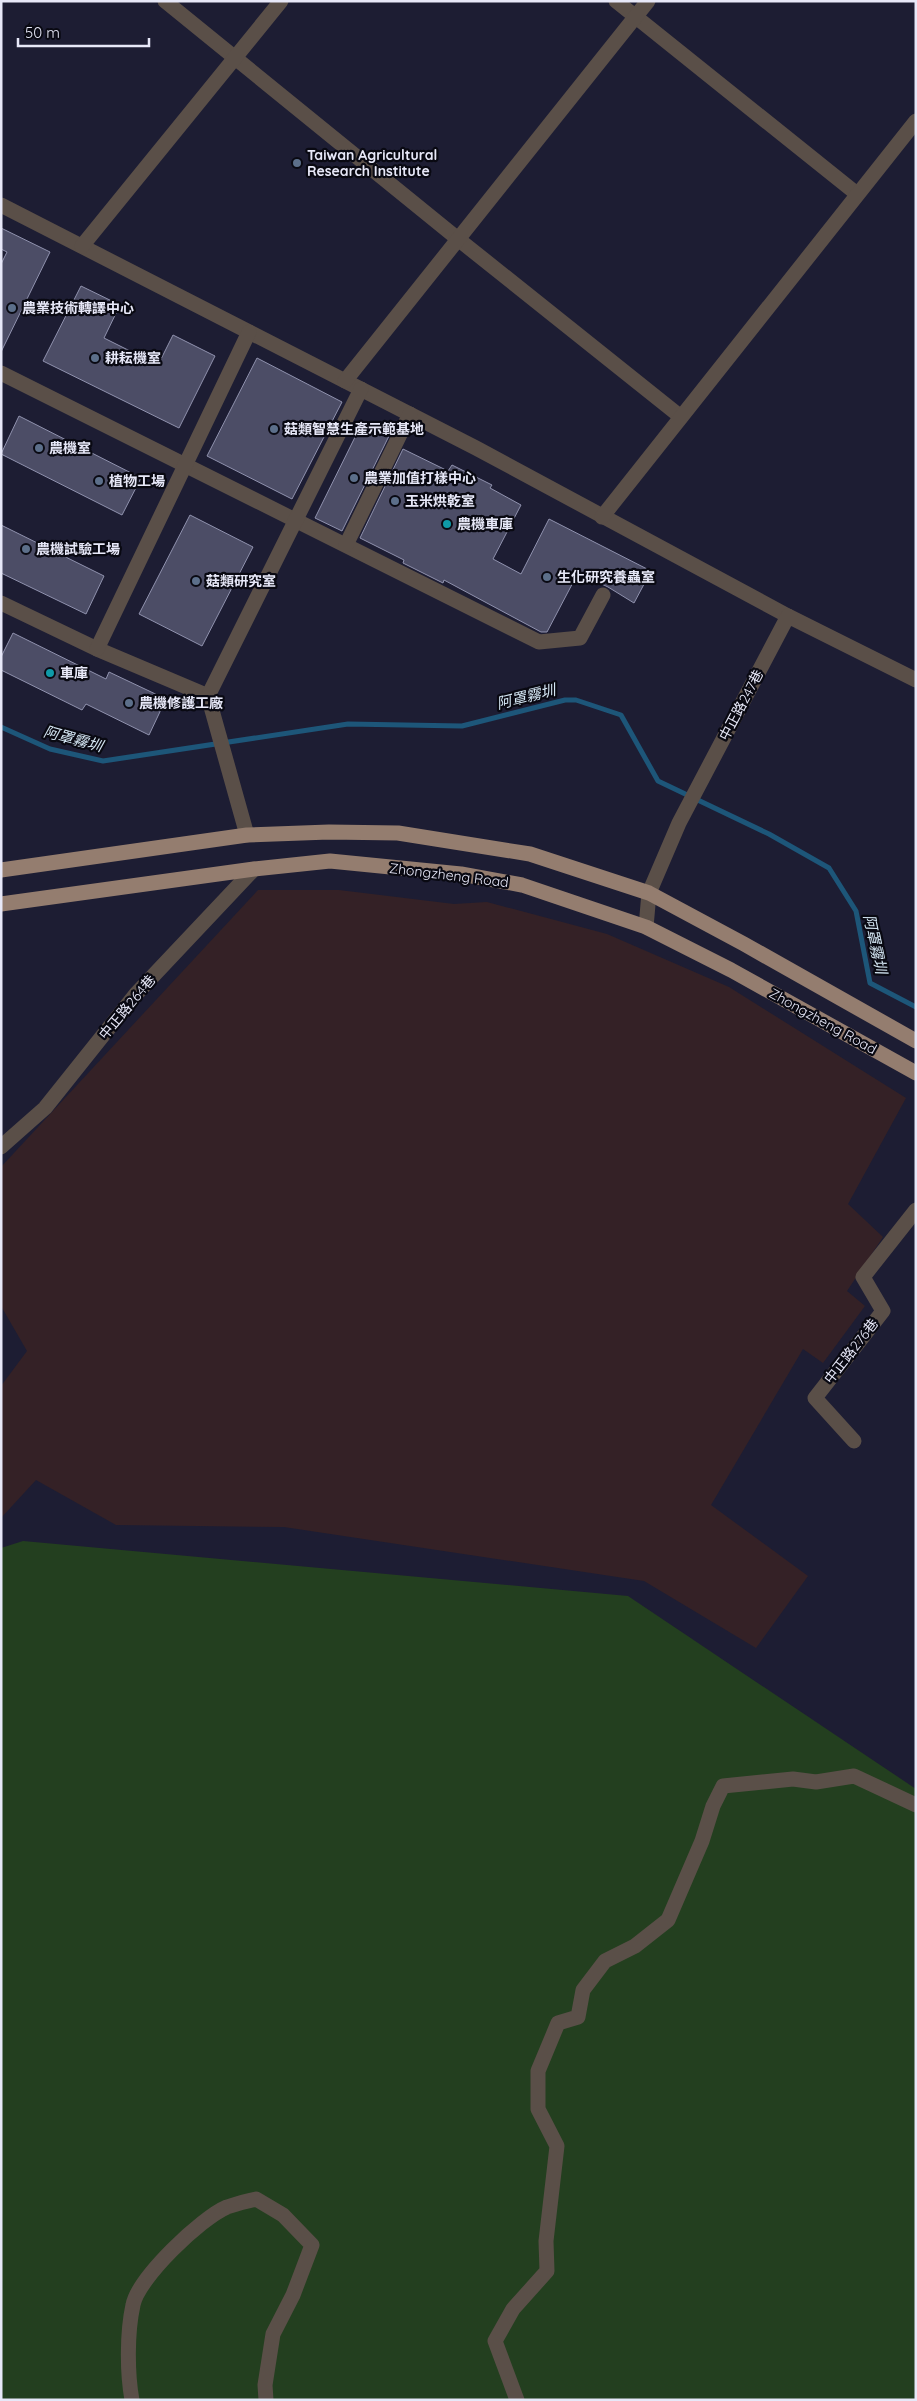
<svg xmlns="http://www.w3.org/2000/svg" width="917" height="2401" font-family="Quicksand,'Noto Sans TC',sans-serif">
	<style>
		.industrial { fill: #342126 }
		.green { fill: #233f1f }
		.lines { fill: none; stroke-linecap: round; stroke-linejoin: round }
		.stream { stroke: #1d5679; stroke-width: 5 }
		.building { fill: #4c4d66; stroke: #9092ae }
		.minor { stroke: #5a4f48; stroke-width: 15 }
		.major { stroke: #947d6f; stroke-width: 15 }
		.service-dot { fill: #5c6f8a; stroke: #090912; stroke-width: 2 }
		.culture-dot { fill: #0f9aa8; stroke: #090912; stroke-width: 2 }
		.labels { text-anchor: middle; stroke-width: 4.5; stroke-linejoin: round; paint-order: stroke }
		.poi-label { font-size: 14px; font-weight: bold; fill: #e7e8f8; stroke: #090912; text-anchor: start }
		.street-label { font-size: 14px; fill: #e7e8f8; stroke: #090912 }
		.water-label { font-size: 15px; font-style: italic; fill: #d5e7f4; stroke: #090912 }
	</style>
	<rect width="100%" height="100%" fill="#1d1d33"/>
	<polygon class="industrial" points="258,890 339,890 454,904 487,902 607,934 729,987 906,1098 848,1204 883,1237 847,1291 865,1306 823,1363 803,1349 711,1505 808,1576 756,1648 644,1581 284,1527 116,1525 36,1480 1,1518 1,1386 27,1351 1,1306 1,1167"/>
	<polygon class="green" points="23,1541 628,1596 916,1789 916,2400 1,2400 1,1548"/>
	<g class="lines">
		<polyline class="stream" points="1,727 50,749 103,761 348,724 462,726 565,700 576,700 621,715 658,781 769,834 829,868 856,911 870,983 916,1007"/>
	</g>
	<g class="building">
		<polygon points="1,228 50,252 1,352 1,264 7,252 1,249"/>
		<polygon points="81,286 120,305 104,338 158,365 173,335 215,356 179,428 43,361"/>
		<polygon points="257,358 342,402 292,499 207,456"/>
		<polygon points="19,416 141,478 122,515 1,454"/>
		<polygon points="362,423 389,436 342,531 315,518"/>
		<polygon points="403,449 448,471 452,465 492,485 490,488 521,505 493,559 521,574 549,519 651,571 634,603 608,587 578,573 547,632 541,632 444,580 443,583 403,563 404,560 360,538"/>
		<polygon points="190,515 253,547 202,646 139,614"/>
		<polygon points="1,525 104,576 86,614 1,573"/>
		<polygon points="13,633 106,679 109,672 166,699 149,735 86,704 82,710 1,670 1,657"/>
	</g>
	<g class="lines">
		<g class="minor">
			<polyline points="165,1 458,239 681,417"/>
			<polyline points="616,1 857,194"/>
			<polyline points="1,205 476,448 788,616"/>
			<polyline points="82,246 281,1"/>
			<polyline points="1,373 539,642 580,638 603,595"/>
			<polyline points="345,381 648,1"/>
			<polyline points="602,517 916,121"/>
			<polyline points="346,545 410,414"/>
			<polyline points="1,603 97,649 208,696 247,835"/>
			<polyline points="97,649 249,332"/>
			<polyline points="208,696 361,389"/>
			<polyline points="646,927 649,893 679,823 788,616 916,680"/>
			<polyline points="1,1147 45,1108 136,994 254,869"/>
			<polyline points="854,1441 815,1398 883,1311 863,1277 916,1210"/>
			<path d="M132,2400C127,2373 127,2332 133,2305C138,2278 201,2218 227,2207C236,2204 246,2201 256,2199L283,2215L312,2245L293,2295L273,2334L265,2385L266,2400"/>
			<polyline points="517,2400 495,2341 513,2309 547,2271 546,2241 557,2146 538,2109 538,2071 558,2023 578,2017 583,1990 605,1961 635,1946 668,1920 702,1841 713,1806 723,1786 793,1779 816,1782 854,1776 916,1805"/>
		</g>
		<g class="major">
			<polyline points="1,870 247,835 329,832 398,833 530,854 649,893 744,944 916,1041"/>
			<polyline points="1,904 254,869 330,861 461,874 522,885 646,927 731,970 916,1073"/>
		</g>
	</g>
	<g class="service-dot">
		<circle cx="297" cy="163" r="5"/>
		<circle cx="12" cy="308" r="5"/>
		<circle cx="95" cy="358" r="5"/>
		<circle cx="274" cy="429" r="5"/>
		<circle cx="39" cy="448" r="5"/>
		<circle cx="354" cy="478" r="5"/>
		<circle cx="99" cy="481" r="5"/>
		<circle cx="395" cy="501" r="5"/>
		<circle cx="26" cy="549" r="5"/>
		<circle cx="547" cy="577" r="5"/>
		<circle cx="196" cy="581" r="5"/>
		<circle cx="129" cy="703" r="5"/>
	</g>
	<g class="culture-dot">
		<circle cx="447" cy="524" r="5"/>
		<circle cx="50" cy="673" r="5"/>
	</g>
	<g class="labels">
		<g class="poi-label">
			<text x="307" y="160">Taiwan Agricultural<tspan x="307" dy="16">Research Institute</tspan></text>
			<text x="22" y="313">農業技術轉譯中心</text>
			<text x="105" y="363">耕耘機室</text>
			<text x="284" y="434">菇類智慧生產示範基地</text>
			<text x="49" y="453">農機室</text>
			<text x="364" y="483">農業加值打樣中心</text>
			<text x="109" y="486">植物工場</text>
			<text x="405" y="506">玉米烘乾室</text>
			<text x="457" y="529">農機車庫</text>
			<text x="36" y="554">農機試驗工場</text>
			<text x="557" y="582">生化研究養蟲室</text>
			<text x="206" y="586">菇類研究室</text>
			<text x="60" y="678">車庫</text>
			<text x="139" y="708">農機修護工廠</text>
		</g>
		<g class="street-label">
			<text transform="translate(741 705) rotate(-62)" y="5">中正路247巷</text>
			<text transform="translate(449 875) rotate(7)" y="5">Zhongzheng Road</text>
			<text transform="translate(127 1007) rotate(-50)" y="5">中正路264巷</text>
			<text transform="translate(823 1021) rotate(29)" y="5">Zhongzheng Road</text>
			<text transform="translate(851 1351) rotate(-52)" y="5">中正路276巷</text>
		</g>
		<g class="water-label">
			<text transform="translate(526 697) rotate(-14)" y="5">阿罩霧圳</text>
			<text transform="translate(73 739) rotate(15)" y="5">阿罩霧圳</text>
			<text transform="translate(875 944) rotate(78)" y="5">阿罩霧圳</text>
		</g>
	</g>
	<rect width="917" height="2401" fill="none" stroke="#e7e8f8" stroke-width="5"/>
	<path d="M18 38v8h131v-8" fill="none" stroke="#e7e8f8" stroke-width="2.5"/>
	<text x="25" y="38" font-size="15" fill="#e7e8f8" stroke="#090912" stroke-width="4" paint-order="stroke">50 m</text>
</svg>
